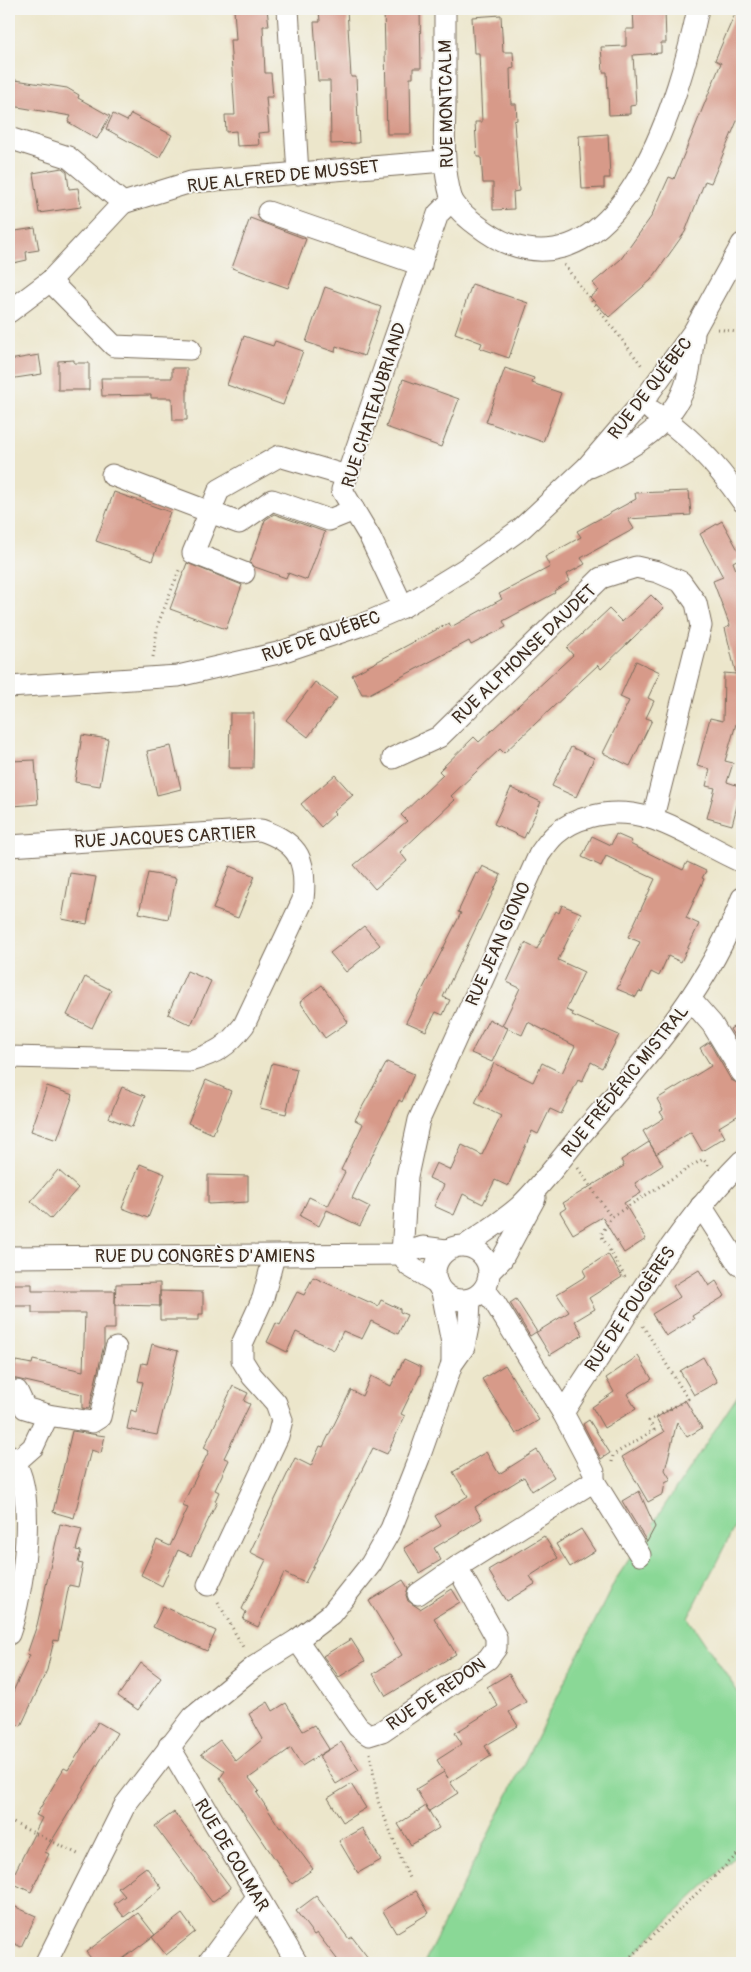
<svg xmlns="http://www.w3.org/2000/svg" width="751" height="1972" font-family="Pangolin,sans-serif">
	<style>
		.green { fill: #8ad896; stroke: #62815a }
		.building { fill: #d79a89 }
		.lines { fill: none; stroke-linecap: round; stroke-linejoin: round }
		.minor-casing { stroke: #796c5b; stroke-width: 23 }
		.path { stroke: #796c5b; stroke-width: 3; stroke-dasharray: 1 4; stroke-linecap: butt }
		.minor { stroke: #fff; stroke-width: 21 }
		.labels { text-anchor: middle; stroke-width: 4; stroke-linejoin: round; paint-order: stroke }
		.street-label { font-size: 18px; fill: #3b2a1e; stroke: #f6f6f2 }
	</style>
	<rect width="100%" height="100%" fill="#f6f6f2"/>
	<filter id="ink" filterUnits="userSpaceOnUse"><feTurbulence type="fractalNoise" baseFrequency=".02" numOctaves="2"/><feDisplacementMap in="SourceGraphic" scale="10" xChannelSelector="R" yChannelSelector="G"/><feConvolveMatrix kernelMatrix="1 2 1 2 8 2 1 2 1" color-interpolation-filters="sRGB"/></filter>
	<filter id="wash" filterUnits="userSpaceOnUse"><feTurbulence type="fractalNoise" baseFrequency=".0096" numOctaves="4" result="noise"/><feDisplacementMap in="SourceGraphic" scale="20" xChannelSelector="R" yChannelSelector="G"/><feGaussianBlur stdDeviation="1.12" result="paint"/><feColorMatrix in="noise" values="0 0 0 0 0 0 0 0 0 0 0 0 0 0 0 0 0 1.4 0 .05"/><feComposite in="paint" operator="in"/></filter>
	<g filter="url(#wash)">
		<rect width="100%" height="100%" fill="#ece6cb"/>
		<polygon class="green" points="742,1389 742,1512 688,1618 742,1698 742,1850 624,1963 424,1963 616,1579"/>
		<g id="blocks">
			<g class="building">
				<polygon points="234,9 267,9 269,26 263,26 265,73 271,73 273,97 266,97 269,132 258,133 259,145 237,146 236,131 226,132 225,115 235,115 230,40 236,40"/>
				<polygon points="319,9 347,9 351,77 356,77 359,143 331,144 330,81 318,81 314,22 320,22"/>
				<polygon points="384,9 420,9 421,68 413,68 413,78 410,78 411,134 387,134"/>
				<polygon points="633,9 665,9 666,43 661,43 661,53 633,55 636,105 630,106 630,114 609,115 607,72 603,72 601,47 626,46 626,29 634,29"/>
				<polygon points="737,9 742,9 742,109 711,183 705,181 685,232 651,280 609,317 590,297 598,290 593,283 621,259 651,217 669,177 674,179 721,63 715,60"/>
				<polygon points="501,15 503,52 513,52 514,68 510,69 511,104 516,104 517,120 514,121 519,191 513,192 514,209 493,210 493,183 483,183 481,157 477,157 475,122 482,122 479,53 474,53 472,17"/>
				<polygon points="9,79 67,88 79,95 78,98 110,116 97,139 68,122 71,116 12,106 12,103 9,102"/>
				<polygon points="113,114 127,121 131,114 172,135 159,158 106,129"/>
				<polygon points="608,134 610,178 604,178 604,188 582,189 579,136"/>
				<polygon points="62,168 67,172 69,189 78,188 81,207 39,213 33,173"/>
				<polygon points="250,218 306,239 288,288 232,268"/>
				<polygon points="35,228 39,250 26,252 27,260 9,264 9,232"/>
				<polygon points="472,284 528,303 509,358 480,348 482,343 455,333"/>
				<polygon points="325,287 381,307 364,356 336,346 335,352 306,342"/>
				<polygon points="244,336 273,346 275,341 303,351 283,405 227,385"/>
				<polygon points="39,355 42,374 9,379 9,360"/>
				<polygon points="74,360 74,363 89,363 89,390 58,390 58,361"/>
				<polygon points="172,368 187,368 187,420 173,420 172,398 151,398 151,395 102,396 101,378 172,378"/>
				<polygon points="505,368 534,378 532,383 561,393 543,442 486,422"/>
				<polygon points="403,379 459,399 441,447 386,427"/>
				<polygon points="689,491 691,515 628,519 634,529 581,558 585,564 567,574 570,581 554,591 555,593 503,621 506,627 471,645 469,641 369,694 362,694 352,675 449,623 451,627 502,599 499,594 550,567 545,557 581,537 577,531 636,499 635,493"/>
				<polygon points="114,492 170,512 152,561 96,541"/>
				<polygon points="274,514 325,532 307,580 288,573 286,578 255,567 250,563 265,520"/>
				<polygon points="722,521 742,557 733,562 742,585 742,673 736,674 742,674 742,714 739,714 725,761 733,763 727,782 742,787 732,825 707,818 715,788 706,786 710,769 697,766 710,718 723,721 724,673 736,674 725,628 730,626 713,581 723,577 700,534"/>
				<polygon points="187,563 242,585 226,629 170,609"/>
				<polygon points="651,595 664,608 601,669 598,665 504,753 500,749 451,796 455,800 400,852 407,861 375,889 354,865 407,821 401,815 443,775 439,771 474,737 479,742 573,655 567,648 609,609 622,622"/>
				<polygon points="636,661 660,672 648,698 654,701 646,718 652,720 630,766 603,753 629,701 620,697"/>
				<polygon points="315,682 337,698 308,737 286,720"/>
				<polygon points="230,713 254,713 253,768 229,768"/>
				<polygon points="82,735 108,739 100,786 75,782"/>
				<polygon points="171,746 181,789 157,795 147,751"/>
				<polygon points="571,747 594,758 576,797 552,786"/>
				<polygon points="35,760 38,804 13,806 10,761"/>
				<polygon points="335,775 353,795 333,812 335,814 321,827 301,804"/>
				<polygon points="511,788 541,802 524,838 494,824"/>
				<polygon points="616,834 632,841 630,844 683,870 687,862 706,871 702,878 704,879 686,918 699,924 681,962 668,956 659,976 651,972 642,992 639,991 636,997 617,989 640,942 628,937 655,879 606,856 601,866 582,857 592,836 611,845"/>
				<polygon points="230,866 255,876 238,918 213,909"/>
				<polygon points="482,866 501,875 443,997 450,1000 446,1008 443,1015 436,1012 426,1031 406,1022 461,913 458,912 476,873 478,874"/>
				<polygon points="70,873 96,877 87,924 62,919"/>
				<polygon points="148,873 176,878 168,919 139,913"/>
				<polygon points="562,905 581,913 558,960 584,972 566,1010 573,1013 572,1015 619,1035 602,1068 591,1062 582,1082 578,1080 561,1114 550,1109 538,1134 532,1131 508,1186 495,1180 483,1204 463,1194 454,1215 434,1206 444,1185 429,1178 436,1163 451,1170 462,1145 482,1155 501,1116 475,1103 494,1063 533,1082 542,1063 562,1073 575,1046 528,1022 522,1035 503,1026 508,1028 492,1062 471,1053 489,1019 502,1026 520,988 507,982 525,943 537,949 556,911 559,913"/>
				<polygon points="364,926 380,945 346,972 330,953"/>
				<polygon points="187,971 211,981 191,1025 168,1014"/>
				<polygon points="85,977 111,990 92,1028 67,1015"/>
				<polygon points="322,985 348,1022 325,1038 300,1002"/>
				<polygon points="742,1022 742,1049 730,1029"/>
				<polygon points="709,1042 731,1080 742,1085 742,1113 719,1127 725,1137 702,1151 691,1132 656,1154 643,1131 664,1118 660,1112 663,1110 657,1099 711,1066 700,1048"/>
				<polygon points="387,1062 414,1074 402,1102 399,1100 352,1198 370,1207 360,1226 327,1210 319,1226 300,1216 309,1197 328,1206 345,1172 341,1170 363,1124 355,1120"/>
				<polygon points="272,1063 297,1069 286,1114 260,1108"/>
				<polygon points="206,1080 231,1091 213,1134 188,1123"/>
				<polygon points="47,1086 73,1095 57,1140 31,1131"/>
				<polygon points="122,1087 145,1096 132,1127 109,1118"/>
				<polygon points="649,1142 663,1165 635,1183 641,1193 624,1203 646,1239 624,1253 602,1217 573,1234 560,1212 566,1208 563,1203 624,1166 621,1160"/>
				<polygon points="140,1164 165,1174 148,1218 122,1208"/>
				<polygon points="58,1170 78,1188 51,1219 31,1201"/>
				<polygon points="208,1175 248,1176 248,1202 208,1204"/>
				<polygon points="608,1254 622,1277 589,1298 595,1309 575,1321 583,1335 550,1355 536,1332 530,1336 510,1303 516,1299 537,1332 569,1312 557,1294 586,1276 583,1270"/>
				<polygon points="699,1270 709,1286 716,1281 725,1296 692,1316 694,1319 666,1336 652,1314 680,1297 673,1286"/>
				<polygon points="313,1277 378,1306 381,1300 400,1309 400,1312 407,1315 398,1334 371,1321 362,1339 343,1331 334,1350 296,1332 287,1352 267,1342 276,1323 280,1325 297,1292 304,1295"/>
				<polygon points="160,1283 160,1306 160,1291 203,1292 203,1314 199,1314 199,1320 160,1320 160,1306 115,1305 116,1284"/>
				<polygon points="9,1284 32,1284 32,1291 115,1291 115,1329 104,1329 104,1345 89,1409 82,1408 82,1394 12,1378 16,1361 32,1364 33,1360 83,1371 85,1313 32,1313 32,1306 9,1306"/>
				<polygon points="152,1344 178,1351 157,1435 127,1429 131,1410 136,1412 143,1382 138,1381 142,1363 147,1364"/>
				<polygon points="638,1356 652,1379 627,1394 636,1409 604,1428 592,1407 614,1392 606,1378"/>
				<polygon points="703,1357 717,1382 694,1395 680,1371"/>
				<polygon points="404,1359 421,1367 420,1375 401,1414 405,1416 387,1454 373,1448 305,1583 284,1573 258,1627 243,1620 246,1612 242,1609 266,1560 250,1552 295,1458 311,1466 320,1446 323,1447 351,1390 362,1396 371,1376 391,1386"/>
				<polygon points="505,1365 539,1420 516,1434 482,1379"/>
				<polygon points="233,1386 248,1393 244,1401 250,1404 224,1458 229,1460 215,1490 219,1492 215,1501 217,1502 191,1556 178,1550 162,1586 141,1575 157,1540 170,1546 188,1508 182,1506 209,1451 204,1448"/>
				<polygon points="685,1400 702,1428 687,1437 677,1422 665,1470 671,1480 665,1483 663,1494 648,1502 622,1457 664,1432 656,1418"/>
				<polygon points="589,1420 610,1453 601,1459 583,1424"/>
				<polygon points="72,1431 105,1436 101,1453 91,1450 74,1518 53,1512"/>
				<polygon points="537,1450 554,1477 532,1491 524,1477 475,1507 482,1519 434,1548 441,1560 419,1573 404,1548 441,1526 435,1516 468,1496 453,1472 486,1452 499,1474"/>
				<polygon points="639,1491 655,1527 647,1542 622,1501"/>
				<polygon points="60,1524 82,1529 76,1550 81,1551 78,1563 83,1564 78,1587 69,1585 58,1641 54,1640 47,1670 21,1726 9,1721 9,1700 30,1655 27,1654 37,1625"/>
				<polygon points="581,1529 595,1551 570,1567 556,1544"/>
				<polygon points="544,1536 558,1558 530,1576 535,1584 507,1601 488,1570"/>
				<polygon points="403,1580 408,1588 406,1595 408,1601 420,1609 452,1589 460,1602 434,1618 456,1654 386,1696 373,1674 402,1655 369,1601"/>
				<polygon points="163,1606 216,1631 207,1651 153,1627"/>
				<polygon points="351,1639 365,1661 339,1677 323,1656"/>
				<polygon points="141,1663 161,1678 138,1710 118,1696"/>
				<polygon points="509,1674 526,1702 509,1712 518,1726 485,1746 491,1756 450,1782 458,1793 429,1811 416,1789 444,1772 448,1778 437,1760 462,1744 455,1733 498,1706 487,1687"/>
				<polygon points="268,1702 273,1711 286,1703 303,1731 314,1725 329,1749 302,1766 291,1748 249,1778 259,1791 257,1793 280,1828 282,1827 313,1869 292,1884 220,1778 225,1771 201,1754 220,1740 236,1761 263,1739 249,1714"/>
				<polygon points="98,1722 117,1733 45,1852 49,1854 31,1892 10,1882 42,1818 36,1815 64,1768 68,1770"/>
				<polygon points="341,1742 359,1770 336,1784 319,1756"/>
				<polygon points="351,1784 366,1808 343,1822 328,1798"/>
				<polygon points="426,1806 439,1828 411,1845 398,1824"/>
				<polygon points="174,1812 231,1888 212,1902 155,1826"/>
				<polygon points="362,1828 381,1860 358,1873 339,1841"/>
				<polygon points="146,1867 162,1888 124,1917 114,1904 125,1896 118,1888"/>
				<polygon points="416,1891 429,1913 396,1933 383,1911"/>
				<polygon points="316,1896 349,1939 352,1937 372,1963 340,1963 317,1933 314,1935 296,1911"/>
				<polygon points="9,1904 36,1916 21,1947 9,1941"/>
				<polygon points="138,1913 155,1935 117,1963 95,1963 86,1952"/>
				<polygon points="182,1914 195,1932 166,1955 152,1937"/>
			</g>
		</g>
	</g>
	<g filter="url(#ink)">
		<use href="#blocks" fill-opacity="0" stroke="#796c5b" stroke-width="1"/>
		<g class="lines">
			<defs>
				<g id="minor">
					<polyline points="288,9 298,174"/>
					<path d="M445,9C445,42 445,74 445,107C444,138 443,168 451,197C456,213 494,239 509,244C626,287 681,91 698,9"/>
					<polyline points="9,138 68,157 123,203 50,281 9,312"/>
					<polyline points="123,203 191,182 444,161"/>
					<polyline points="268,212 421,265"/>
					<polyline points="50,281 114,346 190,349"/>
					<path d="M652,411C688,433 718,466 742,501"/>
					<path d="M590,467C629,451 675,424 687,380C691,365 692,349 694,334"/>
					<polyline points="112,475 239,523 272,500 329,520 354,510"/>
					<polyline points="244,573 193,553 219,490 279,456 347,476"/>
					<polyline points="403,607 370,537 342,490 438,214 452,200"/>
					<polyline points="9,687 178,676 278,653 359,626 403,607 465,569 522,528 586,468 641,404 694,331 742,244"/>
					<polyline points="393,758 439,737 601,578 636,567 658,572 681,582 696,603 701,626 653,817"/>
					<path d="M9,846L261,830C300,843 307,862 303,900L244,1025C227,1047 217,1053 190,1061L9,1057"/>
					<polyline points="691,1000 712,1024 742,1073"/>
					<polyline points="701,1206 739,1265"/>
					<path d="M465,1246C483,1233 503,1221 520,1206C544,1183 563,1156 584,1131C646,1059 709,989 742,898"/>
					<circle cx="462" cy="1273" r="27"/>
					<path d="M402,1254L407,1176L419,1120L539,855C544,848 549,840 556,834C565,826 577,820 589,817C648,800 691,840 742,862"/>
					<polyline points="402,1254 409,1266 437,1283"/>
					<polyline points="9,1257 402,1254 423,1247 446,1250"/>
					<polyline points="489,1272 502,1259 535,1198"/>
					<polyline points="484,1289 495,1303 563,1413 594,1472 594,1481"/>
					<polyline points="442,1292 452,1343 452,1363"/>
					<polyline points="17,1391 25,1408 48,1415"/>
					<path d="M563,1413C585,1377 610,1343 631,1307C663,1255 699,1204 742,1161"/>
					<path d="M9,1455C40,1484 23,1596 9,1634"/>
					<polyline points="16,1462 33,1447 48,1415 92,1422 100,1417 116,1348"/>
					<polyline points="208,1585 278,1436 282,1420 276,1403 252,1376 242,1360 242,1344 263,1298 274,1256"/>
					<polyline points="418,1594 457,1567"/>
					<polyline points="297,1640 358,1727 369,1735 382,1731 488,1659 496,1648 496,1637 457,1567 594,1481 640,1555"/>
					<polyline points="169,1746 297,1963"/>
					<polyline points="46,1963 125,1805 193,1717 254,1667 297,1640 331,1614 371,1564 391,1529 419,1458 452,1364 464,1347 469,1322 470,1299"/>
					<polyline points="208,1963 257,1897"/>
				</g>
			</defs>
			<use href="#minor" class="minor-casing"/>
			<g class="path">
				<polyline points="564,265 643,367"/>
				<polyline points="718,329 742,333"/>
				<polyline points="153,657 158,624 180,568"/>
				<polyline points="578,1168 611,1217"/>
				<polyline points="625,1277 601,1235 611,1217 703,1159 710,1167"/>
				<polyline points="612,1462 613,1455 654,1430 649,1421 688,1399 643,1326"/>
				<polyline points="218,1602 244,1649"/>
				<polyline points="370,1753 378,1801 409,1878"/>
				<polyline points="9,1821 78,1854"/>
				<polyline points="624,1963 742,1850"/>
			</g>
			<use href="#minor" class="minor"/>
		</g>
	</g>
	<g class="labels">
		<g class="street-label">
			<text transform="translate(446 104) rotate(-91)" y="6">RUE MONTCALM</text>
			<text transform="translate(283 176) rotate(-6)" y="6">RUE ALFRED DE MUSSET</text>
			<text transform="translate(650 388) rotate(-52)" y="6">RUE DE QUÉBEC</text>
			<text transform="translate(374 405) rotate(-72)" y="6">RUE CHATEAUBRIAND</text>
			<text transform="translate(321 636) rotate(-19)" y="6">RUE DE QUÉBEC</text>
			<text transform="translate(524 654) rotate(-44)" y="6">RUE ALPHONSE DAUDET</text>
			<text transform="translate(165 837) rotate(-3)" y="6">RUE JACQUES CARTIER</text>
			<text transform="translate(498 944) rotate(-66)" y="6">RUE JEAN GIONO</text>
			<text transform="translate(625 1081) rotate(-51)" y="6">RUE FRÉDÉRIC MISTRAL</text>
			<text x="205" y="1262">RUE DU CONGRÈS D'AMIENS</text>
			<text transform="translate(630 1309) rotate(-56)" y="6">RUE DE FOUGÈRES</text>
			<text transform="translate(436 1694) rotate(-34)" y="6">RUE DE REDON</text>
			<text transform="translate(232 1855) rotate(59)" y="6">RUE DE COLMAR</text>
		</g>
	</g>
	<rect width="751" height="1972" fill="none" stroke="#f6f6f2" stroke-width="30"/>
</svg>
